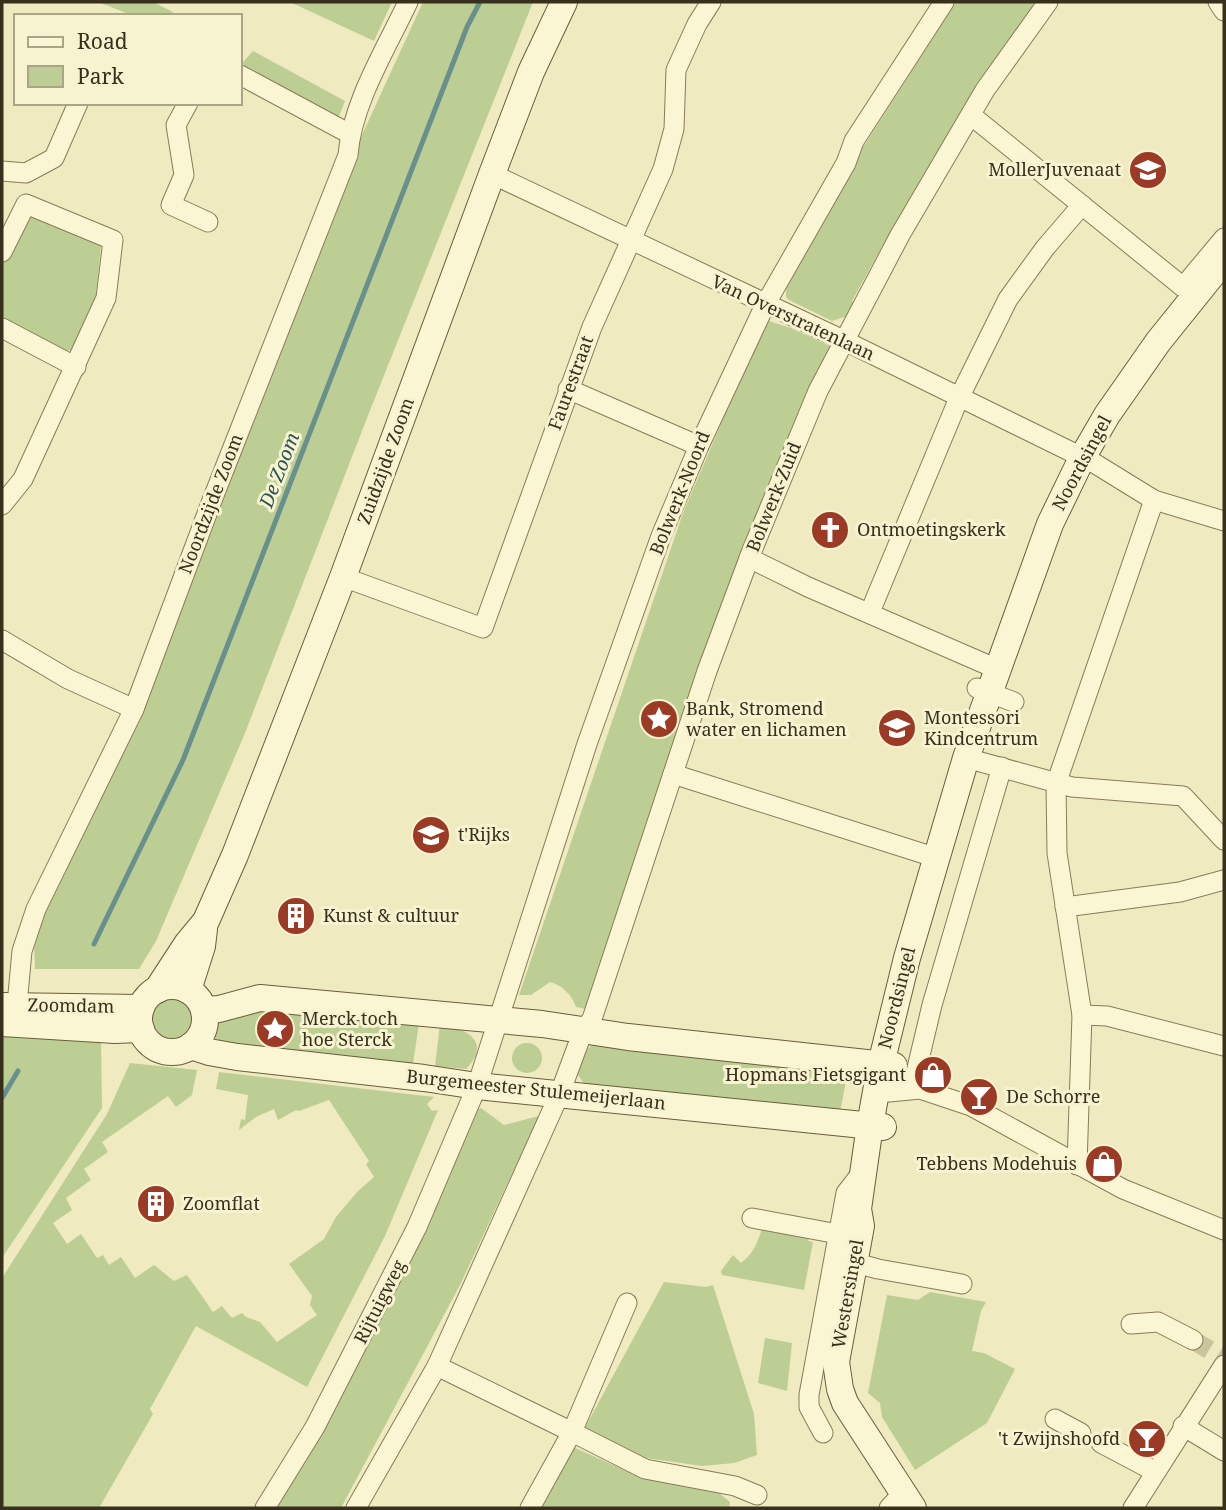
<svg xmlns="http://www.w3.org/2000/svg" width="1226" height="1510" font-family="'Noto Serif',serif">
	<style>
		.green { fill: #bcce94 }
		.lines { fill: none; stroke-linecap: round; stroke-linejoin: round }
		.stream { stroke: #6a908d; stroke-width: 5 }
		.street-tunnel { stroke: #cac59f; stroke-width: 19; stroke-dasharray: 19 10; stroke-linecap: butt }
		.street-casing { stroke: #897b57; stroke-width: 21 }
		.secondary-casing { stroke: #6b5c3b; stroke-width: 28 }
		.street { stroke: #faf6d4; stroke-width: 19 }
		.secondary { stroke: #faf6d4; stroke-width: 26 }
		.labels { text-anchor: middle; stroke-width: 6; stroke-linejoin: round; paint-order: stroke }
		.poi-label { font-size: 18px; fill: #382f1c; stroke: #f7f3d0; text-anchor: start }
		.street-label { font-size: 18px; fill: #382f1c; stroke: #f7f3d0 }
		.water-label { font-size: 19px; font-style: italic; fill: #2b5359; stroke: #f7f3d0 }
	</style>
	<rect width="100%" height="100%" fill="#efeac0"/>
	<g class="green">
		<polygon points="98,2 153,2 173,12 171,16 134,16"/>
		<polygon points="290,2 392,2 374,41"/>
		<polygon points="423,2 533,2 367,418 245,733 156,941 139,969 35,969 34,945 50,899 356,148"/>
		<polygon points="956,2 1035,2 948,135 884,243 852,301 856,305 849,319 844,317 832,321 789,300 786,297 786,288 859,145 864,146"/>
		<polygon points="253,51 345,101 337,121 244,69 243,62"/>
		<polygon points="29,208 101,245 96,295 72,350 65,351 2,322 2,264"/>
		<path d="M769,321L791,328L832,347L586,1009L576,1007C572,995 562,985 550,982L531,995H519L683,513L744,370Z"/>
		<circle cx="172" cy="1018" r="20"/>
		<polygon points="247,1009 419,1023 413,1064 228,1045 210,1035 213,1021"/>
		<path d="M440,1025C467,1028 492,1042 466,1069L435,1066Z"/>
		<polygon points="2,1034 101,1038 102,1108 2,1258"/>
		<polygon points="600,1037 849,1066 839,1117 590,1092 578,1075 581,1055"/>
		<circle cx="527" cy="1058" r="15"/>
		<polygon points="130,1063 197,1070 192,1095 176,1107 168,1096 102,1142 108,1152 84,1169 91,1180 66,1198 72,1210 53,1223 67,1244 81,1234 97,1258 103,1255 109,1265 121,1257 135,1278 154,1265 174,1281 187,1275 213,1312 222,1306 232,1318 242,1313 246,1317 260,1322 277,1342 317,1315 310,1305 312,1296 289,1264 324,1239 336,1217 357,1192 374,1177 366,1164 369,1161 329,1100 299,1111 296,1110 278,1120 274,1109 256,1117 239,1130 241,1119 245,1120 248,1095 216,1089 219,1072 434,1097 427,1104 432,1111 438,1110 385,1236 307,1387 196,1326 150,1409 153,1414 99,1508 2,1508 2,1278 107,1114"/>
		<polygon points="481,1108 504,1125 539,1116 460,1285 341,1508 274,1508 472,1111"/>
		<path d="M762,1228L810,1236L808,1241L813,1242L804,1290L722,1275L721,1271L733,1255L741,1263C753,1254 758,1242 762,1228Z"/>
		<polygon points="664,1282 706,1287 713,1285 754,1414 757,1455 734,1463 702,1466 639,1457 582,1433"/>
		<polygon points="930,1292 986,1302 981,1311 972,1351 984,1353 1015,1369 987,1423 915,1470 882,1417 880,1403 868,1393 887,1295 918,1300"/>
		<polygon points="765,1338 792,1343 787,1391 758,1383"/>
		<polygon points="571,1446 642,1478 714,1489 730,1502 729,1508 537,1508"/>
	</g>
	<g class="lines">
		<g class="stream">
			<polyline points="94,944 183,760 467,27 480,2"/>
			<polyline points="2,1098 18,1071"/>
		</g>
		<polyline class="street-tunnel" points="1193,1340 1224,1359"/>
		<defs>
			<g id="street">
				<polyline points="1218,2 1224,11"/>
				<polyline points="240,75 350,134"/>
				<polyline points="188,103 176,125 184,175 171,205 208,222"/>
				<polyline points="972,116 1183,287 1224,238"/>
				<polyline points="2,171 26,173 54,158 78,103"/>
				<polyline points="492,174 843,340 1094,463 1154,500 1224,521"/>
				<polyline points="2,252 26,204 113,240 106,298 23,479 2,505"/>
				<polyline points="2,328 76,367"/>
				<polyline points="568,389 699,446"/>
				<polyline points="749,558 808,587 997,669"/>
				<polyline points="343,577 483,628 592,327 663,169 674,129 676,70 697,24 711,2"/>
				<polyline points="870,612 959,398 1008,299 1045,248 1082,205"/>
				<polyline points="2,640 68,679 134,709"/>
				<polyline points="977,688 1014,702"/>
				<polyline points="966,758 1072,787 1183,796 1224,840"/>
				<polyline points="673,774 937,858"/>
				<polyline points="1065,907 1180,892 1224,880"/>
				<path d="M17,1005L22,951L36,909L134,709L211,503L348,155C352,103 386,49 408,2"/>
				<polyline points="1082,1015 1107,1016 1224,1046"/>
				<polyline points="912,1089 932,1005 1002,767"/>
				<polyline points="876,1090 889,1092 920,1089 971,1106 1123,1189 1224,1230"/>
				<polyline points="1077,1165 1082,1015 1057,853 1056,784 1154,500"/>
				<polyline points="752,1218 838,1234"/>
				<polyline points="852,1262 878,1269 962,1284"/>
				<polyline points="1131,1324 1158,1322 1193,1340"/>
				<polyline points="437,1366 572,1432 627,1303"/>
				<polyline points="1055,1419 1081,1433"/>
				<polyline points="1183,1426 1224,1451"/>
				<polyline points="823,1433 809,1407 809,1395 846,1193 863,1171"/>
				<polyline points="1101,1443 1154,1471"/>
				<polyline points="265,1508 315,1427 417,1227 477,1086 587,744 661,536 699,446 765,305 846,163 854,141 944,2"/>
				<polyline points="356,1508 437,1366 560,1093 583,1031 592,1019 707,671 751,553 818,391 900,235 985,90 1048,2"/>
				<polyline points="530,1508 572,1432 645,1469 735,1486 757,1495"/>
				<polyline points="889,1508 903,1493"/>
				<polyline points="1133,1508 1224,1365"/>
			</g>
			<g id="secondary">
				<circle cx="172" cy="1019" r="33"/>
				<polyline points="157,990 187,944 206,921 235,855 343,577 492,174 531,72 564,2"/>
				<polyline points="188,990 202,946 204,929"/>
				<polyline points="2,1006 141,1008"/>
				<polyline points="204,1010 219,1009 260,998 542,1024 628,1037 894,1066"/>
				<polyline points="2,1023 115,1030 141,1029"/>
				<polyline points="191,1046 209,1052 237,1057 424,1078 477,1086 883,1127"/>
				<polyline points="913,1508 845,1403 840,1389 836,1362 861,1226 858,1209 870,1125 881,1064 907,958 966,758 1050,524 1082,458 1107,415 1158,342 1224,260"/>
			</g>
		</defs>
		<use href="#street" class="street-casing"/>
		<use href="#secondary" class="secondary-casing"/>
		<use href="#street" class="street"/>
		<use href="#secondary" class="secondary"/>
	</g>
	<defs>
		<symbol id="school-disc" viewBox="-11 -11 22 22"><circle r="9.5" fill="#9b3a25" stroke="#f7f3d0"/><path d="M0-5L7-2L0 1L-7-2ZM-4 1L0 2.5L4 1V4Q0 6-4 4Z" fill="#fff"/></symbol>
		<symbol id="church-disc" viewBox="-11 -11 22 22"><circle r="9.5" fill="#9b3a25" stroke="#f7f3d0"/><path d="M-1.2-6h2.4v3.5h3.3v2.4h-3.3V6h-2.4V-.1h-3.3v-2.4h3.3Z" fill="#fff"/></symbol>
		<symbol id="sight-disc" viewBox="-11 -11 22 22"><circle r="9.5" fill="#9b3a25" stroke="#f7f3d0"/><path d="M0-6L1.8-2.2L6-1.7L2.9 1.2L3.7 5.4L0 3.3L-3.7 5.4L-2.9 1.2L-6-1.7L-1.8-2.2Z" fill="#fff"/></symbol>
		<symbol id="building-disc" viewBox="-11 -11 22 22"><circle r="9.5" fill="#9b3a25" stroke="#f7f3d0"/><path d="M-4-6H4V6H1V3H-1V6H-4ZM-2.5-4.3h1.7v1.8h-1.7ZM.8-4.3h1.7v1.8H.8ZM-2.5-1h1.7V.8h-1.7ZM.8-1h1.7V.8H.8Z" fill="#fff"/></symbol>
		<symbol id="shop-disc" viewBox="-11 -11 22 22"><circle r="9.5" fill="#9b3a25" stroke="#f7f3d0"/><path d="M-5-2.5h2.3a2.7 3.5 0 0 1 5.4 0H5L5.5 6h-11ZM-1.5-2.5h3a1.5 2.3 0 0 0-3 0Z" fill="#fff"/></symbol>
		<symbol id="bar-disc" viewBox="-11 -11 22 22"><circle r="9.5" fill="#9b3a25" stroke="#f7f3d0"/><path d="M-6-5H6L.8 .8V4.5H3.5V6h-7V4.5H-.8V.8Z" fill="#fff"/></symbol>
	</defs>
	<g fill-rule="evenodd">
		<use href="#school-disc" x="1126" y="148" width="44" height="44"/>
		<use href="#church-disc" x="808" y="508" width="44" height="44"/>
		<use href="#sight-disc" x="637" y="697" width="44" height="44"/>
		<use href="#school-disc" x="875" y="706" width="44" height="44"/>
		<use href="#school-disc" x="409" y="813" width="44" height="44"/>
		<use href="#building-disc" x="274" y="894" width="44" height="44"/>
		<use href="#sight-disc" x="253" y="1007" width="44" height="44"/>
		<use href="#shop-disc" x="911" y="1053" width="44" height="44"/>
		<use href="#bar-disc" x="957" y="1075" width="44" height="44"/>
		<use href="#shop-disc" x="1082" y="1142" width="44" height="44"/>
		<use href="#building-disc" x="134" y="1182" width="44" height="44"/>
		<use href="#bar-disc" x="1125" y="1417" width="44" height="44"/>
	</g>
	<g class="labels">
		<g class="poi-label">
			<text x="1121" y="176" text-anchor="end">MollerJuvenaat</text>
			<text x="857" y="536">Ontmoetingskerk</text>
			<text x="686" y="715">Bank, Stromend<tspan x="686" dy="21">water en lichamen</tspan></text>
			<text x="924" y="724">Montessori<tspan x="924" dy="21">Kindcentrum</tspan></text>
			<text x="458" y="841">t'Rijks</text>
			<text x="323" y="922">Kunst &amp; cultuur</text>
			<text x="302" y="1025">Merck toch<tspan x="302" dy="21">hoe Sterck</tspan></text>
			<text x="906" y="1081" text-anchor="end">Hopmans Fietsgigant</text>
			<text x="1006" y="1103">De Schorre</text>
			<text x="1077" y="1170" text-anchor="end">Tebbens Modehuis</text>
			<text x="183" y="1210">Zoomflat</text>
			<text x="1120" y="1445" text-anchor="end">'t Zwijnshoofd</text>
		</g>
		<g class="street-label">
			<text transform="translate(793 318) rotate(25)" y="6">Van Overstratenlaan</text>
			<text transform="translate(571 383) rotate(-70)" y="6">Faurestraat</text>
			<text transform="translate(386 461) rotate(-70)" y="6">Zuidzijde Zoom</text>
			<text transform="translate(1082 463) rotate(-62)" y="6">Noordsingel</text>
			<text transform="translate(680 493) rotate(-68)" y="6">Bolwerk-Noord</text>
			<text transform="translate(774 497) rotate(-68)" y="6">Bolwerk-Zuid</text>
			<text transform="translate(211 504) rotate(-69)" y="6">Noordzijde Zoom</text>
			<text transform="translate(897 998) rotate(-76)" y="6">Noordsingel</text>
			<text transform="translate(71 1006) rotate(1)" y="6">Zoomdam</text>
			<text transform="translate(536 1090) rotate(6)" y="6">Burgemeester Stulemeijerlaan</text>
			<text transform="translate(848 1294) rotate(-80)" y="6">Westersingel</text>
			<text transform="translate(380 1302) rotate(-63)" y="6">Rijtuigweg</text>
		</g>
		<g class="water-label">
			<text transform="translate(279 470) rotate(-69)" y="7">De Zoom</text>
		</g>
	</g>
	<rect width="1226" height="1510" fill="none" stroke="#382f1c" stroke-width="7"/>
	<rect x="14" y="14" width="228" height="91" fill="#f7f3d0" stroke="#aba588" stroke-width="2"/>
	<rect x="28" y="37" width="35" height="10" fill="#faf6d4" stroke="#aba588" stroke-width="2"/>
	<text x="77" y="49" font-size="21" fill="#382f1c">Road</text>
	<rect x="28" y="66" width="35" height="21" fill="#bcce94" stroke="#aba588" stroke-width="2"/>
	<text x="77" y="84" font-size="21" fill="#382f1c">Park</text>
</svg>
